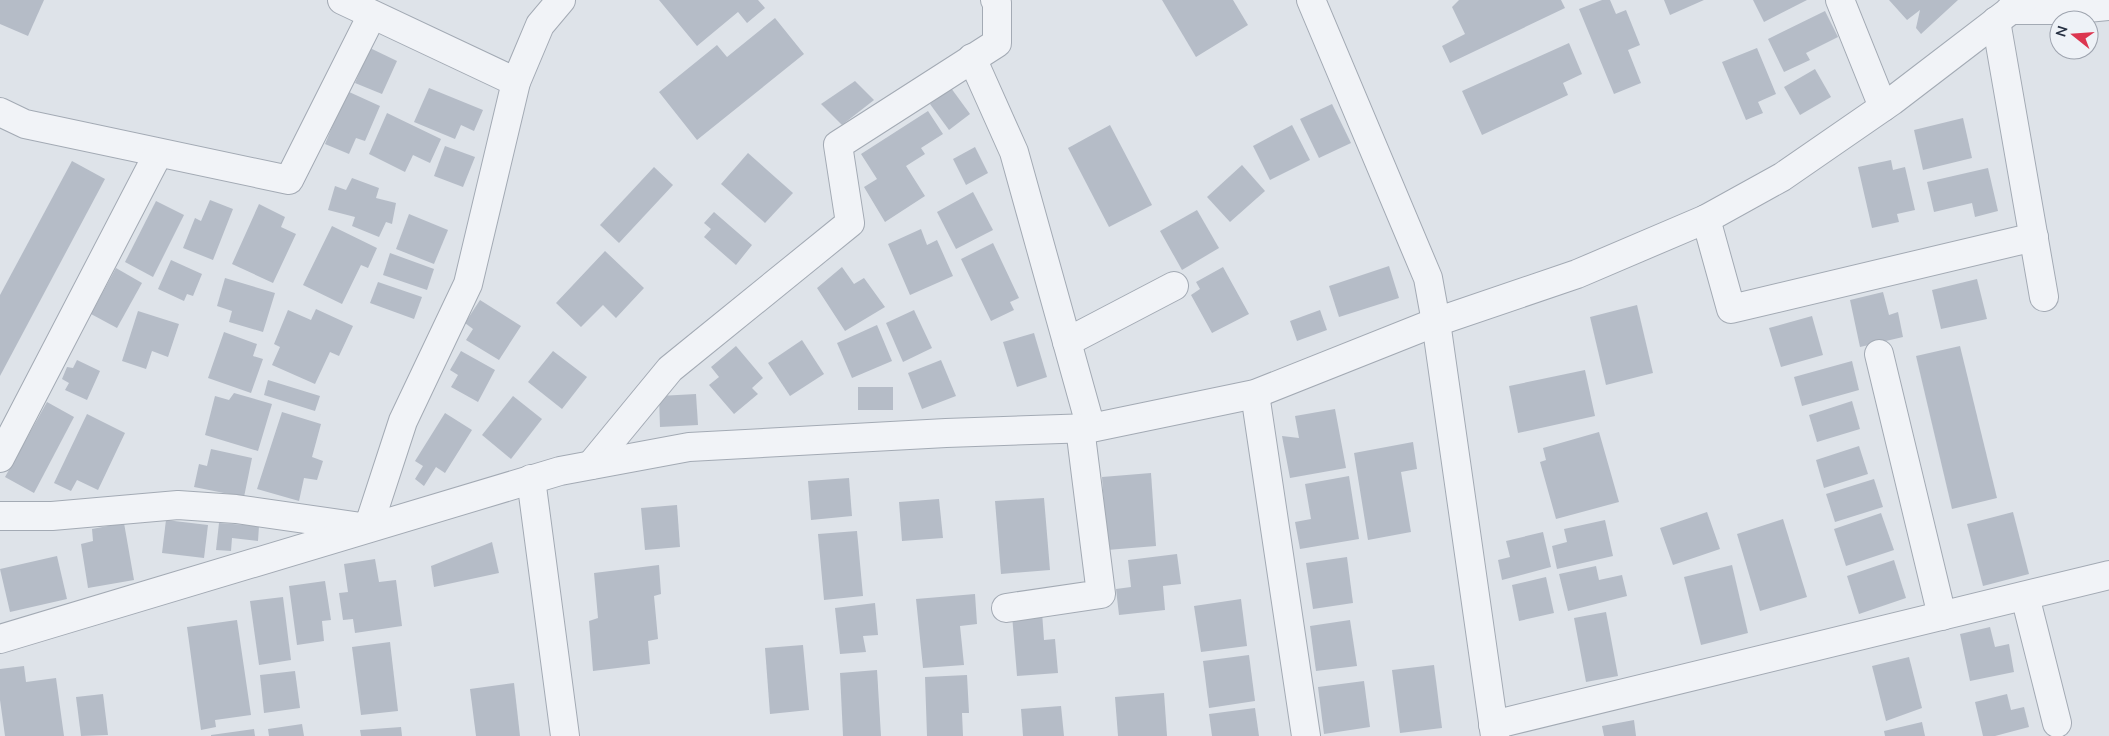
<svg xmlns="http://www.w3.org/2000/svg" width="2109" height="736" font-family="Mulish,sans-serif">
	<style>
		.building { fill: #b5bcc7 }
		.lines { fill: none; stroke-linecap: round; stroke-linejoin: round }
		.minor-casing { stroke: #a3aab4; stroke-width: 30 }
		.tertiary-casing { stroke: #a3aab4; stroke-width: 30 }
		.minor { stroke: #f1f3f7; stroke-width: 28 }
		.tertiary { stroke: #f1f3f7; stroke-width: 28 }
	</style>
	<rect width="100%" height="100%" fill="#dee3e9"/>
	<g class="building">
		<polygon points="0,0 44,0 28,36 0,24"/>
		<polygon points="659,0 758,0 765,8 747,23 738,12 697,46"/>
		<polygon points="1162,0 1233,0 1248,25 1196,57"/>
		<polygon points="1459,0 1561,0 1565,8 1450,63 1442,46 1465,34 1452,7"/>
		<polygon points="1602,0 1610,0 1616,14 1626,10 1640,45 1628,50 1641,83 1614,94 1579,9"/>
		<polygon points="1664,0 1704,0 1670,15"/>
		<polygon points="1753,0 1807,0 1764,22"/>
		<polygon points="1889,0 1958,0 1921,34 1916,28 1920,10 1907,20"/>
		<polygon points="1825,11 1838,37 1806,53 1810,60 1784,72 1768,39"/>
		<polygon points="775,18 804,54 697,140 659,92 717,45 727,57"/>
		<polygon points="1569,43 1582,74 1563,83 1568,95 1482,135 1462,91"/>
		<polygon points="370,48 397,61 382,94 355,83"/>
		<polygon points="1757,48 1776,94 1758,102 1763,113 1746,120 1722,62"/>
		<polygon points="1815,69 1831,97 1800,115 1784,87"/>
		<polygon points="855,81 874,100 842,125 821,104"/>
		<polygon points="429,88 483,110 474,131 461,125 455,139 414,122"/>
		<polygon points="951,88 970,114 949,130 930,104"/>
		<polygon points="347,91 380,106 365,141 356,138 349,154 325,144"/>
		<polygon points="1332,104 1351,143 1319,158 1300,119"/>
		<polygon points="928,111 943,134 921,148 925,154 906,166 925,196 885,222 864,187 877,179 861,154"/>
		<polygon points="387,113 441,139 430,163 413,155 405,172 369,154"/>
		<polygon points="1963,118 1972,158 1923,170 1914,130"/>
		<polygon points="1110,125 1152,205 1109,227 1068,148"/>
		<polygon points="1292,125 1310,160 1270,180 1253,146"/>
		<polygon points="445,146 475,157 463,187 434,176"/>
		<polygon points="975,147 988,173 966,185 953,159"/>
		<polygon points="748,153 793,193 765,223 721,184"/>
		<polygon points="1891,160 1893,170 1905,167 1915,210 1897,214 1899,222 1872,228 1858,167"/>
		<polygon points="72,161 105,179 0,376 0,295"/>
		<polygon points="1242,165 1265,191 1230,222 1207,197"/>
		<polygon points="654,167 673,185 619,243 600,225"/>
		<polygon points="1988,168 1998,211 1975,217 1972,203 1934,212 1927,182"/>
		<polygon points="352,178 379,188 376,198 396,203 392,224 386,222 379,237 352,226 355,217 328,210 335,186 346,190"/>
		<polygon points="973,192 993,230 956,249 937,212"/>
		<polygon points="210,200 233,209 213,260 183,248 195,218 201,221"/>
		<polygon points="156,201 184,215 153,277 125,262"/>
		<polygon points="259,204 285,217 281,227 296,234 273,283 232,264"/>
		<polygon points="1197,210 1219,248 1182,270 1160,231"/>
		<polygon points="714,212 752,245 736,265 704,237 711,229 704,223"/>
		<polygon points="409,214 448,230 434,264 396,249"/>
		<polygon points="332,226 377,248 368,268 361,265 342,304 303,285"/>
		<polygon points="921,229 927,245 937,240 953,276 910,295 888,244"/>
		<polygon points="993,243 1019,298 1010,302 1014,310 991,321 961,259"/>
		<polygon points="605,251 644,288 616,318 603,305 581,327 556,303"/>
		<polygon points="390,253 434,269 427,290 383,275"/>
		<polygon points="171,260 202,274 193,296 187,294 184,301 158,289"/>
		<polygon points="1389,266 1399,298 1339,317 1329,286"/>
		<polygon points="842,267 854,284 864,278 885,307 845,331 817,288"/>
		<polygon points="1223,267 1249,314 1212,333 1191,295 1200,289 1196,282"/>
		<polygon points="116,268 142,283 117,328 91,314"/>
		<polygon points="225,278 275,293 263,332 229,322 232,311 217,306"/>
		<polygon points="1977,279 1987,319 1941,329 1932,290"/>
		<polygon points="378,282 422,297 414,319 370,303"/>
		<polygon points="1883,292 1889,315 1898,312 1903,337 1860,347 1850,300"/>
		<polygon points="480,300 521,326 499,360 466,340 473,329 465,323"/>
		<polygon points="1637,305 1653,373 1606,385 1590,317"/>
		<polygon points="316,309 353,326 339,356 330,352 315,384 272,365 280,347 274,344 288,310 311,320"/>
		<polygon points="914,310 932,348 903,362 886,323"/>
		<polygon points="1320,310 1327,330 1297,341 1290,321"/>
		<polygon points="138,311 179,324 168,357 152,351 146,369 122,361"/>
		<polygon points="1812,316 1823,355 1781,367 1769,328"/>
		<polygon points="877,325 892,361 852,378 837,343"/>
		<polygon points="224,332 257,344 253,356 263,359 251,393 208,378"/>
		<polygon points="1034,333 1047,377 1017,387 1003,342"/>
		<polygon points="802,340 824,374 790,396 768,363"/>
		<polygon points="736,346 763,378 752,388 758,394 734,414 709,385 719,377 711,367"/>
		<polygon points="1960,346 1997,498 1952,509 1916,356"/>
		<polygon points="461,351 495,370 478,402 451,387 458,375 450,370"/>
		<polygon points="553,351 587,377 562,409 528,382"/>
		<polygon points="77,360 100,371 87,400 65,390 69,383 62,379 67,367 73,368"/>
		<polygon points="941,360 956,396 922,409 908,373"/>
		<polygon points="1852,361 1859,390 1802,406 1794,377"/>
		<polygon points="1585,370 1595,416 1518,433 1509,386"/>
		<polygon points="268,380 320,396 315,411 264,395"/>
		<rect x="858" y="387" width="35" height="23"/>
		<polygon points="234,393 272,404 258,451 205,435 215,396 229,400"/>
		<polygon points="696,394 698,425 660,427 659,396"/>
		<polygon points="513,396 542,419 511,459 482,435"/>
		<polygon points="1852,401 1860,429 1817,442 1809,415"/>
		<polygon points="47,402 74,417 34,493 5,477"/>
		<polygon points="1335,409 1346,468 1290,478 1282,436 1299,438 1295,416"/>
		<polygon points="282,412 321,424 312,457 323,461 317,480 304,478 299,501 257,489"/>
		<polygon points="445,413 472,430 445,473 436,467 424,486 415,479 423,466 415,461"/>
		<polygon points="87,414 125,433 98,490 77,480 71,491 54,483"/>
		<polygon points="1599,432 1619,502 1556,519 1540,462 1546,460 1543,448"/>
		<polygon points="1413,442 1417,469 1401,472 1411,532 1368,540 1354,453"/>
		<polygon points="1859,446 1868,474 1824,488 1816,460"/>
		<polygon points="211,449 252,458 244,497 194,487 199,464 207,466"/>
		<polygon points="1151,473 1156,546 1107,550 1102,477"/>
		<polygon points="1349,476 1359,539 1300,549 1295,522 1311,519 1305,484"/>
		<polygon points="849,478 852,516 811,520 808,481"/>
		<polygon points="1874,479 1883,507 1835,522 1826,494"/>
		<polygon points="1044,498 1050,570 1001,574 995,501"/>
		<polygon points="939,499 943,538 902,541 899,502"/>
		<polygon points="677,505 680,547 645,550 641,508"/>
		<polygon points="1707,512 1720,549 1673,565 1660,528"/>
		<polygon points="2013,512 2029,574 1983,586 1967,524"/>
		<polygon points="1881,513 1894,550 1846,566 1834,529"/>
		<polygon points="1783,519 1807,597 1760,611 1737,534"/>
		<polygon points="166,520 208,525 204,558 162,553"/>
		<polygon points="1605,520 1613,556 1557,569 1552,546 1567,542 1564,529"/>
		<polygon points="124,523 134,580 88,588 81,544 93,541 92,529"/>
		<polygon points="219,523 259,526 258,541 232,538 231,551 216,550"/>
		<polygon points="857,531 863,596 824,600 818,534"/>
		<polygon points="1543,532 1551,567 1502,580 1498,560 1510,557 1506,541"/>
		<polygon points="492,542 499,573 434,587 431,566"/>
		<polygon points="1177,554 1181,584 1163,586 1165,610 1119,615 1116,589 1131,587 1128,560"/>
		<polygon points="57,556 67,599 10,612 0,569"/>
		<polygon points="1347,557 1353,603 1313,609 1306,563"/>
		<polygon points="375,559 379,582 396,580 402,626 355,633 353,619 343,620 339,593 348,592 344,564"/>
		<polygon points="1894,560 1906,598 1859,614 1847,576"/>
		<polygon points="659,565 661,594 654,596 658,639 648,641 650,664 593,671 589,621 598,618 594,573"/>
		<polygon points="1732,565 1748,633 1701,645 1684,577"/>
		<polygon points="1596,566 1599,580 1622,575 1627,596 1568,611 1559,574"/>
		<polygon points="1546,577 1554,613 1519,621 1512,585"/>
		<polygon points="325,581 331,620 322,621 324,641 297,645 289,586"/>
		<polygon points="975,594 977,624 960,626 964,665 923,668 916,599"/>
		<polygon points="283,597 291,660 259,665 250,601"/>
		<polygon points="1241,599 1247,646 1201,652 1194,606"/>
		<polygon points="875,603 878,635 863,636 866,652 840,654 835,608"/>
		<polygon points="1042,612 1044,640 1055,639 1058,673 1017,676 1012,615"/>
		<polygon points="1606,612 1618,676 1586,682 1574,618"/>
		<polygon points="237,620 251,715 215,720 216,727 201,730 187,627"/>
		<polygon points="1350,620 1357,666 1316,671 1310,626"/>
		<polygon points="1990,627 1995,647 2009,644 2014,672 1970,681 1960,634"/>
		<polygon points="390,642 398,711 361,715 352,647"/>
		<polygon points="803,645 809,710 770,714 765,648"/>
		<polygon points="1249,655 1255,701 1209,708 1203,661"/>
		<polygon points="1909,657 1922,708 1886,721 1872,666"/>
		<polygon points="1434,665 1442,728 1400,733 1392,670"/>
		<polygon points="24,666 26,682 56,678 64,736 5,736 0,700 0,669"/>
		<polygon points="877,670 881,736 843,736 840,673"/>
		<polygon points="295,671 300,708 264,713 260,675"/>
		<polygon points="967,675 969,713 962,713 963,736 927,736 925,677"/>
		<polygon points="1364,681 1370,727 1324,734 1318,687"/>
		<polygon points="514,683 520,736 476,736 470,689"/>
		<polygon points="1164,693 1167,736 1118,736 1115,697"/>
		<polygon points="103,694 108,735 81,736 76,697"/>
		<polygon points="2007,694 2011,710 2024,707 2029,727 1995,736 1983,736 1975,702"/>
		<polygon points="1061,706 1064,736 1023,736 1021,709"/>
		<polygon points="1255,708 1259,736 1212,736 1209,714"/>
		<polygon points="1634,720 1636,736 1604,736 1602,726"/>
		<polygon points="1922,722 1925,736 1885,736 1884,731"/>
		<polygon points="302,724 304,736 269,736 268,729"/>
		<polygon points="401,727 402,736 361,736 360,730"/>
		<polygon points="254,729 255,736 211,736 211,735"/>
	</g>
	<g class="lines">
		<defs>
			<g id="minor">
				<polyline points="342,0 516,82"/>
				<polyline points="1840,0 1883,107"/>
				<polyline points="2010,10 2067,10 2109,6"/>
				<polyline points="1996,21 2044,297"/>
				<polyline points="972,58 1014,152 1091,428"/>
				<polyline points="0,112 25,124 289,180 372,15"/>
				<polyline points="1706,219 1731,309 2034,237"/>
				<polyline points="1067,342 1174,286"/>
				<polyline points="1879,354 1942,616"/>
				<polyline points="1255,394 1306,736"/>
				<polyline points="0,458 158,154"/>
				<polyline points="591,465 670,369 850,223 838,145 997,43 997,3 995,0"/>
				<polyline points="531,479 565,736"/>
				<polyline points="0,516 52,516 178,505 236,509 368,528 403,421 468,284 516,82 540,25 561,0"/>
				<polyline points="2025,596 2057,723"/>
				<polyline points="1006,608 1101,594 1080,428"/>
				<polyline points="1493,725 2109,575"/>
			</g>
			<g id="tertiary">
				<polyline points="1311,0 1428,278 1436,322 1495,736"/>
				<polyline points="0,639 560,471 689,447 946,433 1091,428 1255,394 1436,322 1577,274 1706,219 1782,177 1892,101 2024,0"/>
			</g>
		</defs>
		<use href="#minor" class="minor-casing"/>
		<use href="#tertiary" class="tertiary-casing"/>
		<use href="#minor" class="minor"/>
		<use href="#tertiary" class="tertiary"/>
	</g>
	<g transform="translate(2074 35) rotate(287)"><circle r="24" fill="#eef2f7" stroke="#9ea4af"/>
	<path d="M0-4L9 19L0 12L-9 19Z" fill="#dc3650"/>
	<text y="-8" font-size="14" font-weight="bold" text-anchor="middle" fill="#263042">N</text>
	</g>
</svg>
